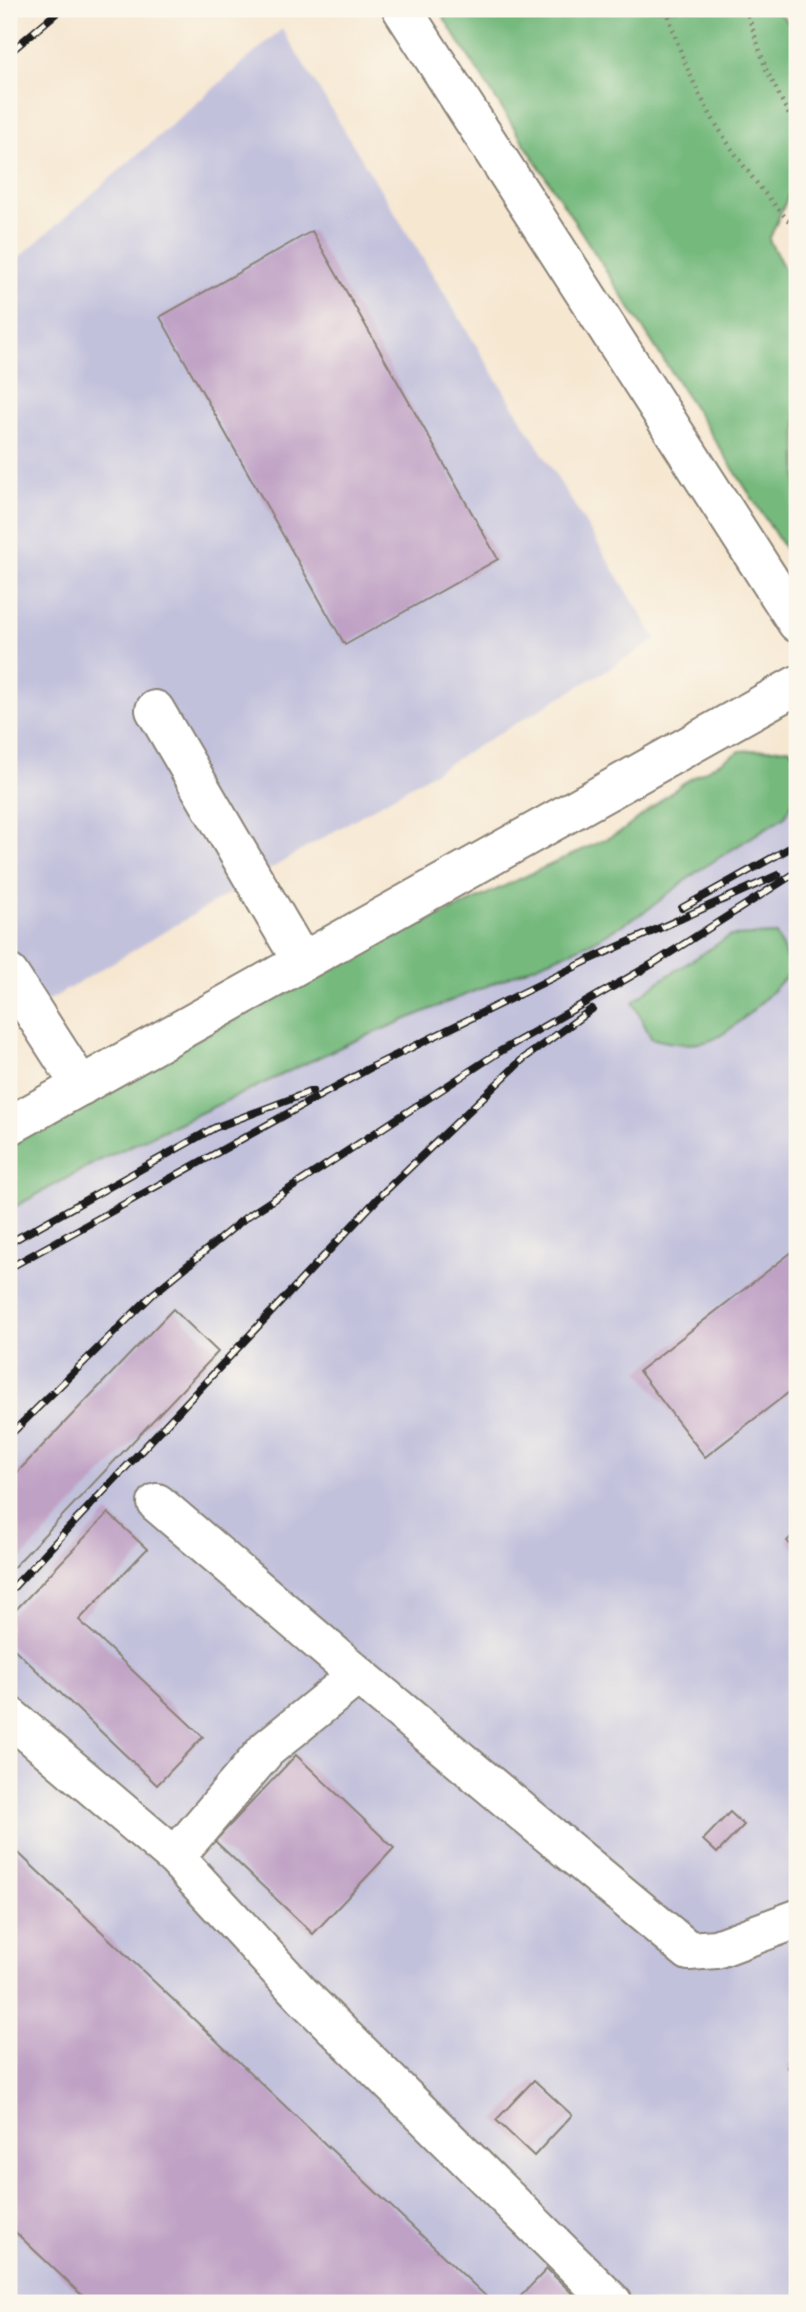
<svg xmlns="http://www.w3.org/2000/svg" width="806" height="2312" font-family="'Gentium Book Plus',serif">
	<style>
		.industrial { fill: #c2c1dc }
		.forest { fill: #75b97d; stroke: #486a4c; stroke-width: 2 }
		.building { fill: #bfa1c5 }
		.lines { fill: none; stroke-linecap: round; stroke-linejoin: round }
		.minor-casing { stroke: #898276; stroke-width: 42 }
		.path { stroke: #898276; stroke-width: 4.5; stroke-dasharray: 2 5; stroke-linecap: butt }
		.minor { stroke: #fff; stroke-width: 38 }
		.rail-casing { stroke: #1c1c1c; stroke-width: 8 }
		.rail { stroke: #fbf7ec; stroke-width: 5; stroke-dasharray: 16; stroke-linecap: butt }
	</style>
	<rect width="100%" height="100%" fill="#fbf7ec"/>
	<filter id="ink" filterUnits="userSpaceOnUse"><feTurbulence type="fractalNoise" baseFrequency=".0143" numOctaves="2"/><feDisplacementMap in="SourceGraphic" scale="14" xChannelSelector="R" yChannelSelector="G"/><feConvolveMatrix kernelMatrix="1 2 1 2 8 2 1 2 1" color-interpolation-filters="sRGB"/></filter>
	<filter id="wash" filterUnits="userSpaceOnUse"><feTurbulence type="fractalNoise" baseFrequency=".00686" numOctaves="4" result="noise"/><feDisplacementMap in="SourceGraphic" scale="28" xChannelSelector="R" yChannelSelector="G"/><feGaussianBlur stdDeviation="1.57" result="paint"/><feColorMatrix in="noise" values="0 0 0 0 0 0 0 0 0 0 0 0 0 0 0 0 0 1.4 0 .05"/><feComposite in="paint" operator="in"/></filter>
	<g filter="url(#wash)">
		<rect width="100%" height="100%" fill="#f6e7d1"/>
		<g class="industrial">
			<polygon points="282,29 657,640 9,1024 9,266"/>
			<polygon points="720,794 797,805 797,2303 9,2303 9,1167"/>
		</g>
		<g class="forest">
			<polygon points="438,9 775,9 791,25 797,43 797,176 769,240 797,292 797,568"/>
			<polygon points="789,748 797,756 797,794 785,816 698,871 646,911 590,943 347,1044 96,1162 9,1210 9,1143 88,1097 386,941 621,832 683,783 740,751"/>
			<path d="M776,934L792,970C775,989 729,1038 705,1042C685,1046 669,1043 651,1038L633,1002L661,980L730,936Z"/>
		</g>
		<g id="blocks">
			<g class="building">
				<polygon points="312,231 498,559 345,645 160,317"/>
				<polygon points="797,1248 797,1386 705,1457 639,1371"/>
				<polygon points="173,1309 218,1352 9,1572 9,1481"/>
				<polygon points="108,1513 147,1549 79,1620 203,1737 157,1785 9,1644 9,1617"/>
				<polygon points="797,1531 797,1552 787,1541"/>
				<polygon points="296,1755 394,1848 313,1934 215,1841"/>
				<polygon points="730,1812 744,1825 717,1853 703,1840"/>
				<polygon points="9,1844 493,2303 90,2303 9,2226"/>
				<polygon points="797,2056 797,2077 787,2067"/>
				<polygon points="534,2080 572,2115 534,2156 496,2120"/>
				<polygon points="547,2269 582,2303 514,2303"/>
			</g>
		</g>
	</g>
	<g filter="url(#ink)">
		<use href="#blocks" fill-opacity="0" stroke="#898276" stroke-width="2"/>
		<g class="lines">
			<defs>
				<g id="minor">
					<polyline points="402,9 797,623"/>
					<polyline points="155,710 302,962"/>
					<polyline points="9,974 81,1086"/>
					<polyline points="9,1126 797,685"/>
					<polyline points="157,1503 358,1675 689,1951 716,1949 797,1919"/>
					<polyline points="9,1716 175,1857 302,1995 613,2303"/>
					<polyline points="175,1857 267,1749 358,1675"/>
				</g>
			</defs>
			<use href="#minor" class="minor-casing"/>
			<g class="path">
				<path d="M667,9C690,96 737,165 797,230"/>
				<polyline points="746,9 766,69 797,131"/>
			</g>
			<use href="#minor" class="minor"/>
			<defs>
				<g id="rail">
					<polyline points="9,53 61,9"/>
					<polyline points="682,908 797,844"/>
					<polyline points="9,1243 214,1128 312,1091"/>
					<polyline points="9,1268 368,1069 591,959 778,875"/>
					<polyline points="9,1436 153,1294 245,1218 499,1052 654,963 797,872"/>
					<polyline points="9,1592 381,1195 523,1059 592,1009"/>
				</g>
			</defs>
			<use href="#rail" class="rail-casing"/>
			<use href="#rail" class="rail"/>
		</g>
	</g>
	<rect width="806" height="2312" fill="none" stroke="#fbf7ec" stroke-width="35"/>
</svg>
